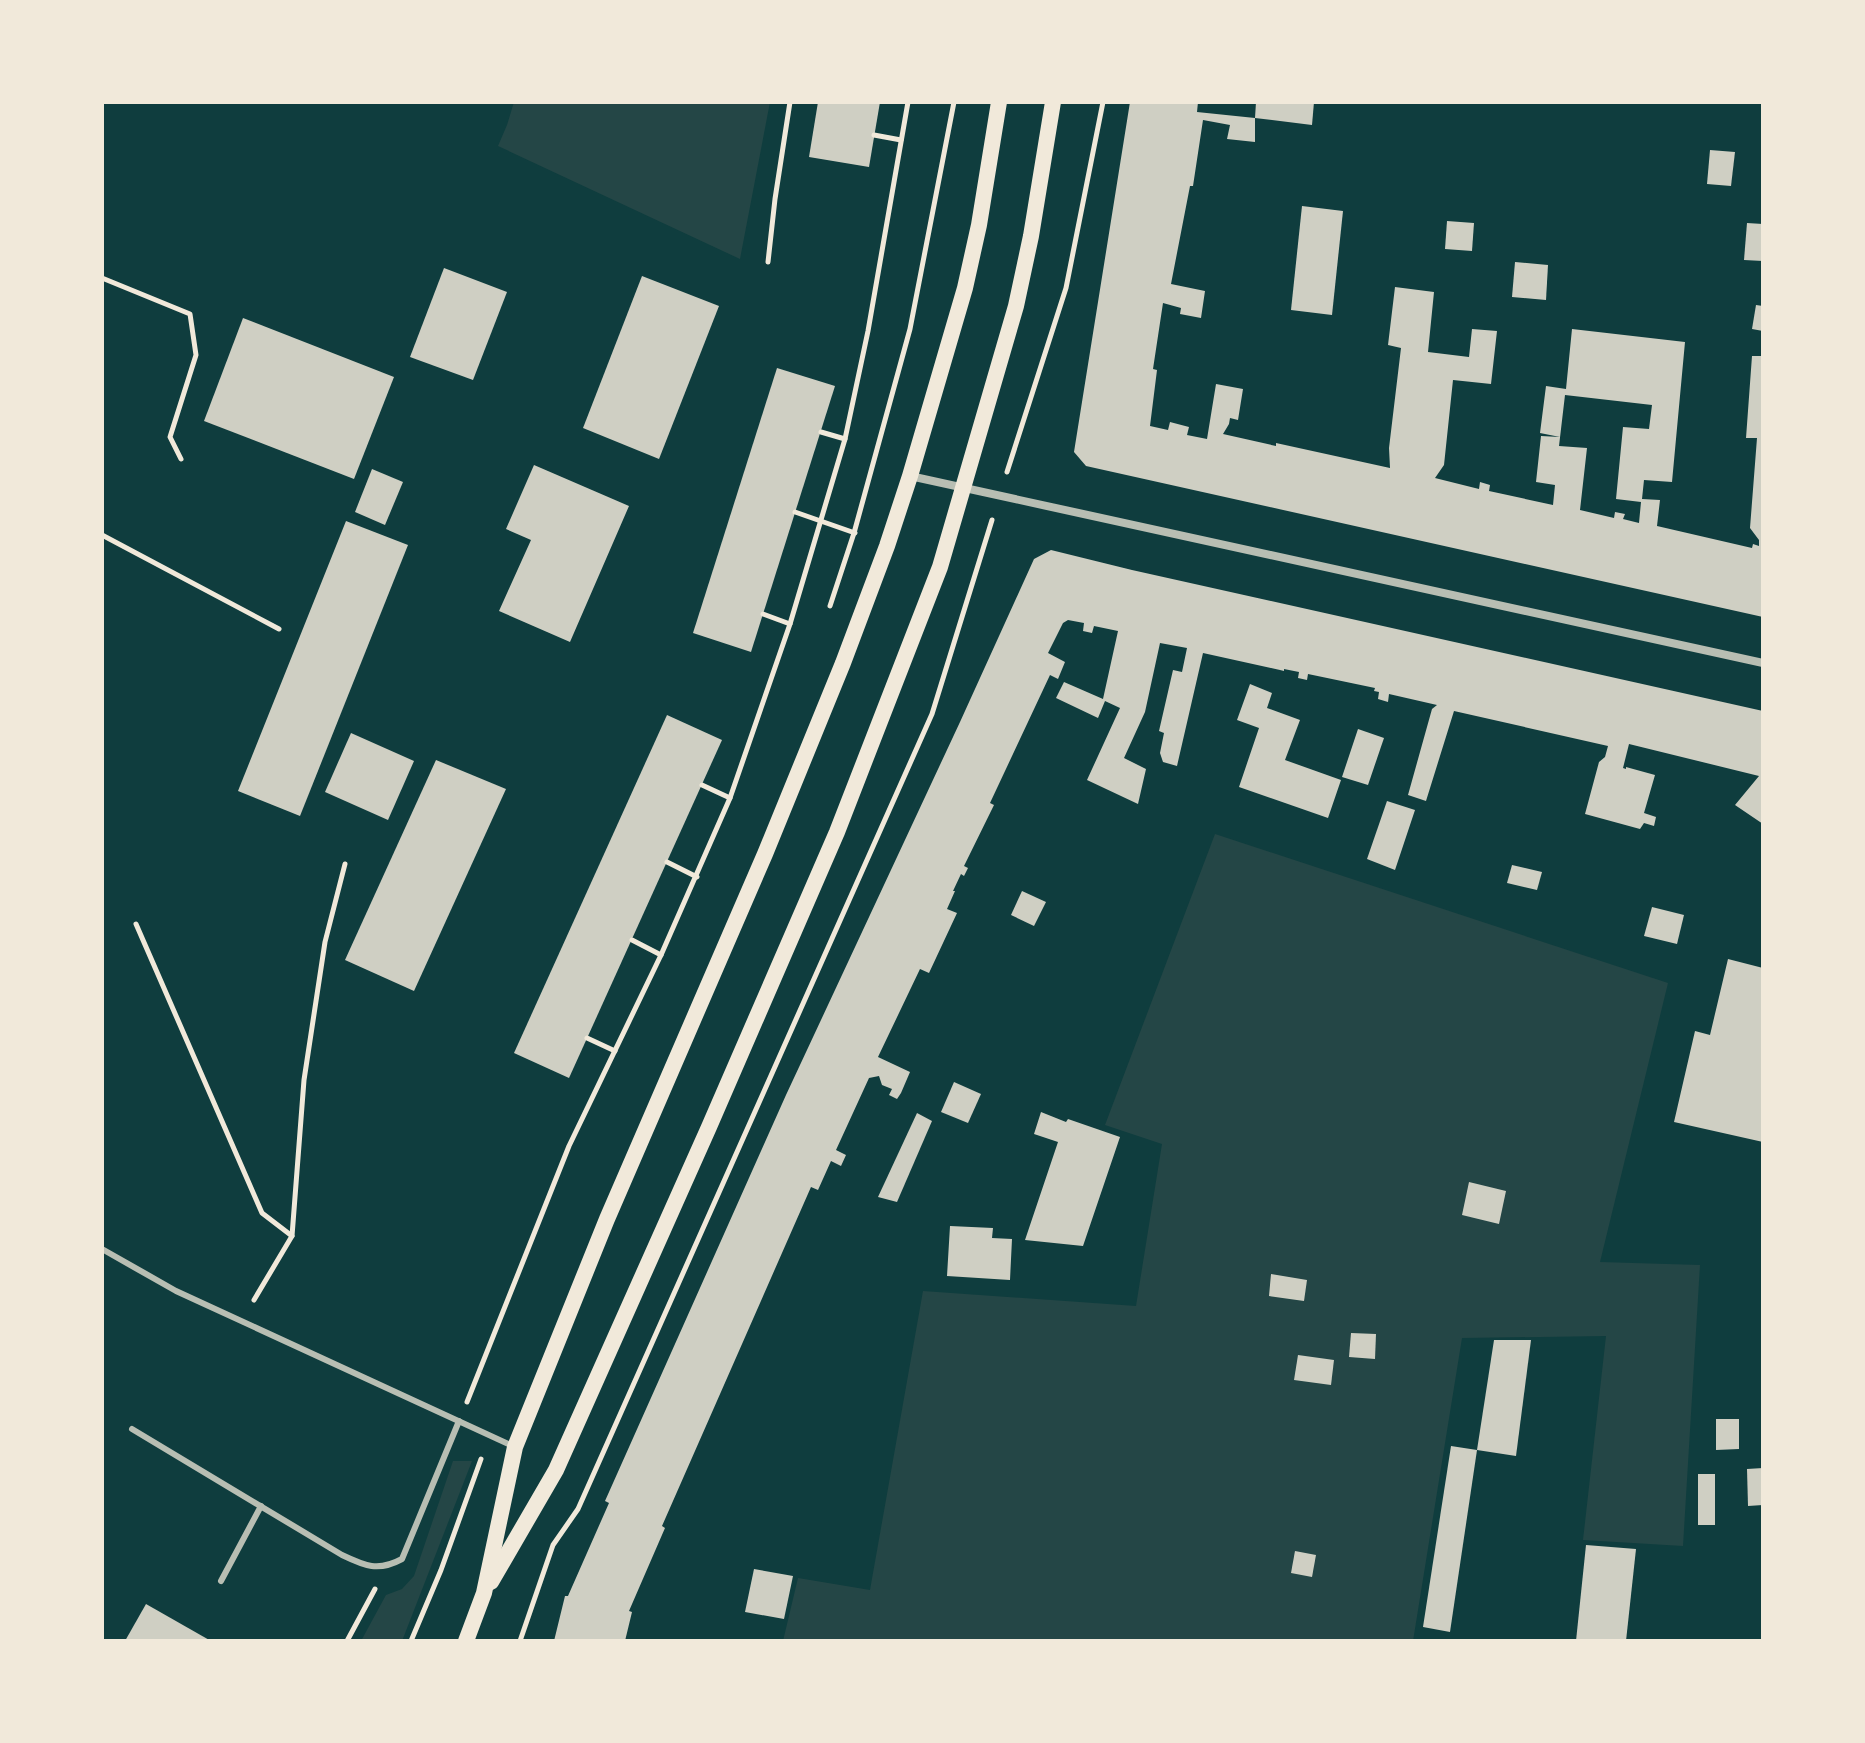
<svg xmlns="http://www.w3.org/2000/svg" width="1865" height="1743" font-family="Manrope,sans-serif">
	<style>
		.green { fill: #244646 }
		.building { fill: #cfcfc3; fill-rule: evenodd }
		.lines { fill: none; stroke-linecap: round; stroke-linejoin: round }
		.path { stroke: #f1e9da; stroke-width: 5 }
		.service { stroke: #b8beb3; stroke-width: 6 }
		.minor { stroke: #b8beb3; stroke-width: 8 }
		.secondary { stroke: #f1e9da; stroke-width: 16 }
	</style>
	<rect width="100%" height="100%" fill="#0f3d3e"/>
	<g class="green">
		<polygon points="514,102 770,102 740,259 498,146 507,125"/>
		<polygon points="1215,834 1668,983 1600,1262 1700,1265 1683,1546 1583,1540 1606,1336 1462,1338 1413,1641 783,1641 798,1578 870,1590 923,1291 1136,1306 1162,1144 1105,1125"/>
		<polygon points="453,1461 472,1461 402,1641 361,1641 386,1595 402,1589 414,1576"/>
	</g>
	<g class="building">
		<polygon points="818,102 880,102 869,167 809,157"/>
		<path d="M1130,102H1198L1197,112L1255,118V142L1227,139L1230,125L1203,120L1193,186H1190L1171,284L1205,291L1201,318L1180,314L1181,308L1163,303L1153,369L1157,370L1150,426L1168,430L1170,422L1189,427L1187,435L1207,439L1216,384L1243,389L1238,420L1230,418L1229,424L1223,434L1276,446V443L1390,468L1389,448L1401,348L1388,345L1395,287L1434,292L1428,352L1469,357L1472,329L1497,331L1491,384L1453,380L1444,465L1435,478L1479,489L1480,482L1490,485L1489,491L1553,505L1555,485L1536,482L1541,436L1560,437L1540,433L1546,386L1566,389L1572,329L1685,342L1672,482L1644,480L1642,499L1660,500L1657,526L1752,548L1753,544L1759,546V540L1750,528L1757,438H1746L1752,356H1763V617L1086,466L1074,452ZM1565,395L1652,405L1649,429L1623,427L1616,499L1641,502L1639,523L1623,519L1625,514L1615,512L1614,518L1580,510L1587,448L1559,446Z"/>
		<polygon points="1256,102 1314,102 1312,125 1255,118"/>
		<polygon points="1710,150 1735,152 1731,186 1707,184"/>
		<polygon points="1302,206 1343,211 1332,315 1291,310"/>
		<polygon points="1447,221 1474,223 1472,251 1445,249"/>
		<polygon points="1747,223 1763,224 1763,261 1744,260"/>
		<polygon points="1515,262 1548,265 1546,300 1512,297"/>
		<polygon points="444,268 507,292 473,380 410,357"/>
		<polygon points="642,276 719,306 659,459 583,428"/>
		<polygon points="1756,305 1763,306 1763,331 1752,329"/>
		<polygon points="243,318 394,377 354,479 204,421"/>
		<polygon points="777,368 835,386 751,652 693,633"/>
		<polygon points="534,465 629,506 570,642 499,611 531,540 506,529"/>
		<polygon points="372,469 403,482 385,525 355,512"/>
		<polygon points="346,521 408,545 300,816 238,791"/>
		<polygon points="1051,550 1132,570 1763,711 1763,824 1735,805 1759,776 1629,744 1623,768 1626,769 1626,767 1655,775 1644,813 1656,817 1654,826 1644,823 1640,829 1585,814 1599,762 1605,757 1608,746 1454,711 1426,801 1408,795 1432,709 1437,705 1389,694 1388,702 1378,699 1379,692 1374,691 1375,688 1308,674 1307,680 1298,678 1299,672 1284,669 1284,671 1280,670 1203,653 1177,766 1163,762 1160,753 1164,733 1159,731 1173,670 1182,672 1187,648 1160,643 1145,712 1124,758 1146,769 1138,804 1087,780 1120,708 1105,701 1098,718 1056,698 1064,682 1103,699 1118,631 1094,626 1092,633 1083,631 1084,623 1068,620 1063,623 1048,653 1065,662 1058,679 1050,675 990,803 994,805 964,866 968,868 964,876 961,874 953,891 955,891 947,909 957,913 929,973 920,969 878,1057 910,1072 901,1093 897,1099 889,1095 892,1089 882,1085 879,1076 869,1078 836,1150 846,1155 841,1166 831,1161 818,1190 811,1187 662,1526 665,1528 629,1611 632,1612 625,1641 554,1641 565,1596 568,1596 609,1503 605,1501 786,1095 960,722 1034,559"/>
		<polygon points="1250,684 1272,693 1267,708 1300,720 1285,760 1341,780 1328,818 1239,787 1259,728 1237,720"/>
		<polygon points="667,715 722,740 569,1078 514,1053"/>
		<polygon points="1358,729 1384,738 1368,785 1342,777"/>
		<polygon points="351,733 414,761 388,820 325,792"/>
		<polygon points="436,760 506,789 414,991 345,960"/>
		<polygon points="1387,801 1415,810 1395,870 1367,859"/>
		<polygon points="1512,865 1542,872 1537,890 1507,883"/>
		<polygon points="1022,891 1046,902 1034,926 1011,915"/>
		<polygon points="1652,907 1684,915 1677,944 1644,936"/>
		<polygon points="1728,959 1763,968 1763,1142 1674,1122 1695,1031 1710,1035"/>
		<polygon points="954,1082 981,1094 968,1123 941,1112"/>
		<polygon points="1041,1112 1066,1122 1068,1119 1120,1137 1083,1246 1025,1240 1058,1142 1034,1134"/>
		<polygon points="917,1113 932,1121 897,1202 878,1197"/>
		<polygon points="1469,1182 1506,1191 1499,1224 1462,1215"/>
		<polygon points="950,1226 993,1228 992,1238 1012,1239 1010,1280 947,1276"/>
		<polygon points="1271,1274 1307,1280 1304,1301 1269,1296"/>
		<polygon points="1351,1333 1376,1334 1375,1359 1349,1357"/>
		<polygon points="1494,1340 1531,1340 1516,1456 1477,1450"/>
		<polygon points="1298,1355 1334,1360 1331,1385 1294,1380"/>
		<polygon points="1716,1419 1739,1419 1739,1449 1716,1450"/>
		<polygon points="1451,1446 1477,1450 1450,1632 1423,1627"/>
		<polygon points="1763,1468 1763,1505 1748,1506 1747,1469"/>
		<rect x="1698" y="1474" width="17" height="51"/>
		<polygon points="1586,1545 1636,1549 1626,1641 1576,1641"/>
		<polygon points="1295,1551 1316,1555 1312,1577 1291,1573"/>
		<polygon points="754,1569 793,1576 784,1619 745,1612"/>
		<polygon points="146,1604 211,1641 125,1641"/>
	</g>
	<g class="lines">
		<g class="path">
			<polyline points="874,135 901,140"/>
			<polyline points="768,262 775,199 790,102"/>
			<polyline points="102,278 190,314 196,355 170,437 181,459"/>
			<polyline points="821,432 845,439"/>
			<polyline points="1007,472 1066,288 1103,102"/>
			<polyline points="795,512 855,533"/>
			<polyline points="102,535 279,629"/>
			<polyline points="830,606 854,533 910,329 954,102"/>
			<polyline points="763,614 790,624"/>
			<polyline points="702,785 730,798"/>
			<polyline points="667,862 697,877"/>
			<polyline points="136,924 262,1213 292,1236"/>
			<polyline points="632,940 661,955"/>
			<polyline points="587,1038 615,1051"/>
			<polyline points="254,1300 292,1236 304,1080 325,942 345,864"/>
			<polyline points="467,1402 569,1146 661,955 730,798 790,624 845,439 868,331 908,102"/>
			<polyline points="347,1641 375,1589"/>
			<polyline points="411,1641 441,1570 481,1459"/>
			<polyline points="520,1641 553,1545 578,1509 932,714 992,520"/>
		</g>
		<g class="service">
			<polyline points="102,1249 176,1291 515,1447"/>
			<path d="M132,1429L342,1555C365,1566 378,1572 402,1559L459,1421"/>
			<polyline points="221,1581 261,1506"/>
		</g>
		<polyline class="minor" points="910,476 1763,663"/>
		<g class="secondary">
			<polyline points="491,1582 556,1470 709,1127 837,832 940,567 1016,306 1031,236 1053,102"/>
			<polyline points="466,1641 484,1593 515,1447 607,1219 765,854 843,663 887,546 910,476 965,288 979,225 999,102"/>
		</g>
	</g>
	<rect width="1865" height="1743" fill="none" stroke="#f1e9da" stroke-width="208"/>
</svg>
